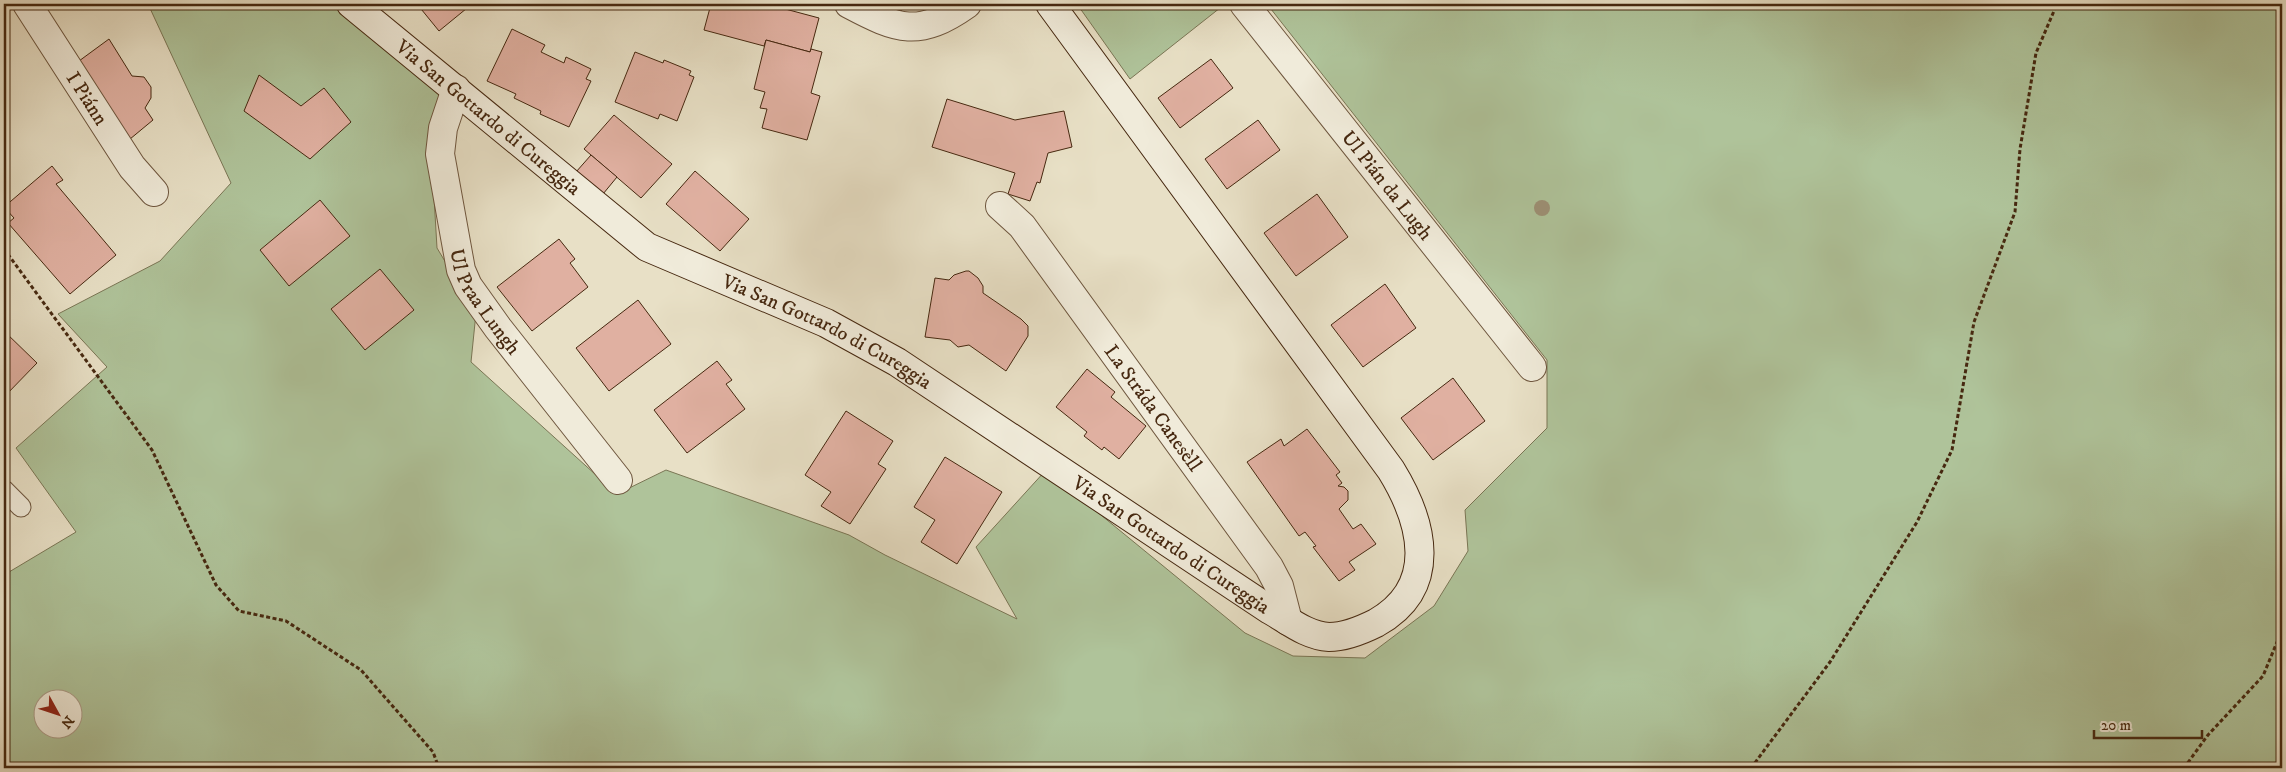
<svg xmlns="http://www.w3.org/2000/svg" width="2286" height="772" font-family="'IM FELL DW Pica',serif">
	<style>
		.green { fill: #afc39a; stroke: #7a7655; fill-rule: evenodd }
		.building { fill: #e0b0a1; stroke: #462810 }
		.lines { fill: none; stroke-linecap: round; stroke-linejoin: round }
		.lane-casing { stroke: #6e563e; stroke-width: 21 }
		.street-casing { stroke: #6e563e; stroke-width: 30 }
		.secondary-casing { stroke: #462810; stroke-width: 30 }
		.path { stroke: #462810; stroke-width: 3; stroke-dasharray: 4 2.5; stroke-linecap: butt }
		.lane { stroke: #f0ebda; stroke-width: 19 }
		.street { stroke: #f0ebda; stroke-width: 28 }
		.secondary { stroke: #f0ebda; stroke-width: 28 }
		.tree { fill: #9d9075 }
		.labels { text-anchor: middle; stroke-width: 4; stroke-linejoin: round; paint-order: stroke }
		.street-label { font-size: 20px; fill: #462810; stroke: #f0ebda }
	</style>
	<rect width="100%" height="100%" fill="#e8e0c6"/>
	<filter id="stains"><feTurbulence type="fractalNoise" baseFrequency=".004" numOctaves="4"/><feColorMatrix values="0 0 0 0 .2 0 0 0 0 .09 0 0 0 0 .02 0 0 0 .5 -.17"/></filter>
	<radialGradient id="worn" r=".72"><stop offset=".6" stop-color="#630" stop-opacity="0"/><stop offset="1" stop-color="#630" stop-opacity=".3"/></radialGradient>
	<g class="green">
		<path d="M148,4H362L446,72L430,129L437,248L476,313L471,362L617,494L666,470L849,535L885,555L1017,619L976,547L1046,470L1245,633L1293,656L1365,658L1434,606L1468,551L1465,510L1547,428V360L1267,4H2282V768H4V575L76,532L16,448L107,367L58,314L160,261L231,183ZM42,700H72V730H42Z"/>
		<polygon points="1077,4 1225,4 1130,79"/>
	</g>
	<g class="building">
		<polygon points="417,4 472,4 439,31"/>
		<polygon points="711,4 775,4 774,6 819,18 810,52 766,40 764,46 704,30"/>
		<polygon points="882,4 904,4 900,13"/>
		<polygon points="512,29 545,45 541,52 564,63 566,57 591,69 586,79 591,81 569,127 540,114 541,111 514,98 516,94 487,81"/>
		<polygon points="109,39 132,76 144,77 151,87 151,98 145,108 153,120 124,144 84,85 92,79 79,61"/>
		<polygon points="766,40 810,52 811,49 822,52 811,93 820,96 807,140 762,128 767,109 760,108 765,92 754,89"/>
		<polygon points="635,52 663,63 664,60 691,71 689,75 694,77 677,121 660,114 658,119 615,102"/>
		<polygon points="1211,59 1233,88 1180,128 1158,98"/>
		<polygon points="259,75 301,106 324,88 351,122 310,159 244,111"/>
		<polygon points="947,99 1015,120 1064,111 1072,147 1048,153 1040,183 1037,182 1030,201 1008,194 1015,173 932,147"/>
		<polygon points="614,115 672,164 641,198 584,149"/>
		<polygon points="1258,120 1280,150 1227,189 1205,159"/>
		<polygon points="591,155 617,177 603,194 576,172"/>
		<polygon points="52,166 63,180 56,184 116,255 70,294 8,223 14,218 4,207"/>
		<polygon points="695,171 749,219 720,251 666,204"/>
		<polygon points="1317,194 1348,237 1296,276 1264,233"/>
		<polygon points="320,200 350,236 289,286 260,250"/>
		<polygon points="559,239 575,259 570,263 588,287 532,331 497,287"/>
		<polygon points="380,269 414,310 365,350 331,309"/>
		<polygon points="966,271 969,271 978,278 983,286 983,293 1021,319 1028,326 1028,336 1006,371 969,345 958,347 950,340 925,337 935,278 949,280 954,275"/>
		<polygon points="1385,284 1416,328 1363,367 1331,325"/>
		<polygon points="638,300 671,344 609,391 576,348"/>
		<polygon points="4,331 37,363 4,397"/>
		<polygon points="717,361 732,380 726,384 745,409 687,453 654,410"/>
		<polygon points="1087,369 1115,392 1111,397 1146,426 1119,459 1104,447 1102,450 1084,436 1087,432 1056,407"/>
		<polygon points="1453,378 1485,421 1433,460 1401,418"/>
		<polygon points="846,411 893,441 878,464 886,469 850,524 821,506 831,492 805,475"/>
		<polygon points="1307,429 1340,472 1336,475 1342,483 1338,486 1344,487 1348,491 1348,500 1339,509 1353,529 1361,524 1376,544 1349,562 1355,570 1339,581 1313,547 1316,546 1305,532 1299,536 1247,462 1281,439 1284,446"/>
		<polygon points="945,457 1002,492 957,564 921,542 935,520 914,507"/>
	</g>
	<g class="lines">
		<defs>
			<polyline id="lane" points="4,490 21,507"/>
			<g id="street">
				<path id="s1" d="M27,4L132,167L154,192"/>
				<path d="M849,4C898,30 919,38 967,4"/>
				<path id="s2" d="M1244,4L1532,367"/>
				<path id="s3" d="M456,89L443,128L440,154L461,270L468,286L498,328L618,480"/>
				<path id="s4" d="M1000,206L1022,226L1269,567L1279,586L1288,621"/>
			</g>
			<g id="secondary">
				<path id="s5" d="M351,4L647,247L826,323L897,362L1270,610C1288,620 1307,636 1329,637C1345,637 1362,630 1376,623C1440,587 1423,522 1391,470L1050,4"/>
			</g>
		</defs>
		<use href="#lane" class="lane-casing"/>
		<use href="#street" class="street-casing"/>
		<use href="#secondary" class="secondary-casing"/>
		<g class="path">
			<polyline points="4,249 152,450 216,585 239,611 286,621 361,670 433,752 439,768"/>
			<polyline points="1751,768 1830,662 1917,522 1952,450 1974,322 2015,212 2020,149 2036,53 2057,4"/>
			<polyline points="2184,768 2208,735 2263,676 2282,630"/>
		</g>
		<use href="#lane" class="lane"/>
		<use href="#street" class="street"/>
		<use href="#secondary" class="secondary"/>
	</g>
	<circle class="tree" cx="1542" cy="208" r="8"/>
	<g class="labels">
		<g class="street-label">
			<text dy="7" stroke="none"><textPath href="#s1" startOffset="112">I Piánn</textPath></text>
			<text dy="7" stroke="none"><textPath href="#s5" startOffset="178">Via San Gottardo di Cureggia</textPath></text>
			<text dy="7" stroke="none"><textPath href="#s2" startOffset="231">Ul Pián da Lugh</textPath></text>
			<text dy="7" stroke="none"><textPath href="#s3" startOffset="224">Ul Praa Lungh</textPath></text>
			<text dy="7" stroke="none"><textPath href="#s5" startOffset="582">Via San Gottardo di Cureggia</textPath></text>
			<text dy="7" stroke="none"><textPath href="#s4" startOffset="254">La Stráda Canesèll</textPath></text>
			<text dy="7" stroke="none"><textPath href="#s5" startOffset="988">Via San Gottardo di Cureggia</textPath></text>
		</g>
	</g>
	<rect width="2286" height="772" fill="none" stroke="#e8e0c6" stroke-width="20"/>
	<rect x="5" y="5" width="2276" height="762" fill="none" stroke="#462810" stroke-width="2.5"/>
	<rect x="10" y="10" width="2266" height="752" fill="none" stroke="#462810"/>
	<g transform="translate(58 714) rotate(130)"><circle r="24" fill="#f0ebda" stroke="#ac9d89"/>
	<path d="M0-4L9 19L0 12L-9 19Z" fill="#8f2418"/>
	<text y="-8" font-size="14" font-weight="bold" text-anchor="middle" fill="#462810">N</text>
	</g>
	<path d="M2094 730v8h108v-8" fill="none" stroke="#462810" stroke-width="2.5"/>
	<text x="2101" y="730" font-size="15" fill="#462810" stroke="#f0ebda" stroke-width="4" paint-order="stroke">20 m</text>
	<rect width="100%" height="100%" filter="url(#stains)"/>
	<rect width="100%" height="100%" fill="url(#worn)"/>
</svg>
